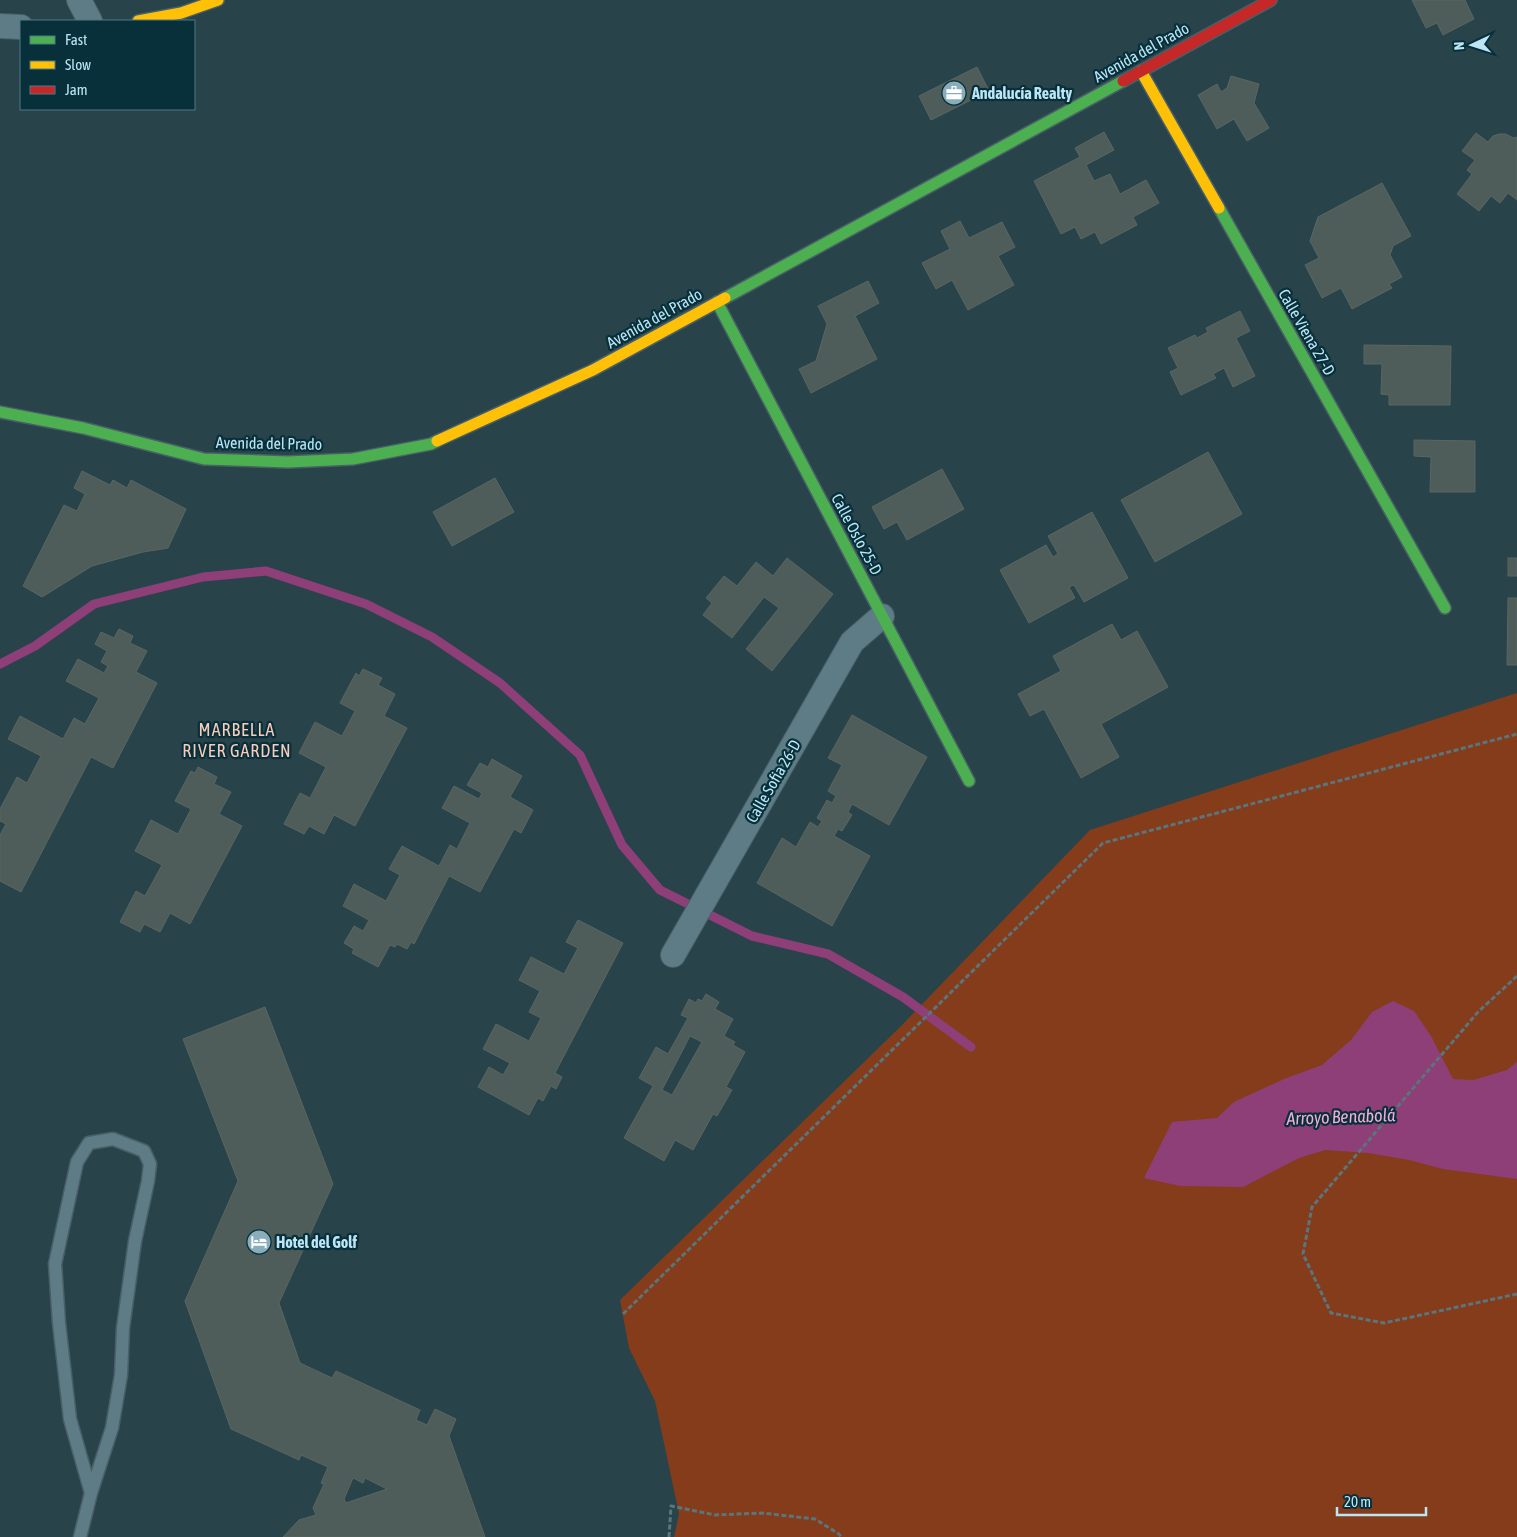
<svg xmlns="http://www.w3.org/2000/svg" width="1517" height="1537" font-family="'Asap Condensed',sans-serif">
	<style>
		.green { fill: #843c1b }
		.water { fill: #8f3f78 }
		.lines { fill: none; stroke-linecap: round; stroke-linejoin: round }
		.stream { stroke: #8f3f78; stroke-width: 9 }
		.building { fill: #4e5d59; stroke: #596760; fill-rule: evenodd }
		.lane-casing { stroke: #485f67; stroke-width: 15 }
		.street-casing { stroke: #485f67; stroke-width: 26 }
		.fast-casing { stroke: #485f67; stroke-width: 14 }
		.slow-casing { stroke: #485f67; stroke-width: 14 }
		.jam-casing { stroke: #485f67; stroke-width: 14 }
		.path { stroke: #5b757d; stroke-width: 3; stroke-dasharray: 5 2.5; stroke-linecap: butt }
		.lane { stroke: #5d7c86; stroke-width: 12 }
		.street { stroke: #5d7c86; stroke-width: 24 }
		.fast { stroke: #4caf50; stroke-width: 11 }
		.slow { stroke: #ffc107; stroke-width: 11 }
		.jam { stroke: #c62828; stroke-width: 11 }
		.labels { text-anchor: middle; stroke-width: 4.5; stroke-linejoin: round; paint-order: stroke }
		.street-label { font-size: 16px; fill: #bce6f5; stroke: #07303b }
		.poi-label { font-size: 16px; font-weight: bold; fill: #bce6f5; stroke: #07303b; text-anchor: start }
		.neighbourhood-label { font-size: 18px; letter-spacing: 1px; fill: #fbcbba; stroke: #07303b }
		.water-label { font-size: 18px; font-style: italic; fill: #f4acd9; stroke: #07303b }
	</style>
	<rect width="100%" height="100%" fill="#29434b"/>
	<polygon class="green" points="1517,693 1517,1537 674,1537 679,1514 655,1401 629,1348 620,1300 901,1026 1090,830"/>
	<polygon class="water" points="1393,1001 1414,1011 1431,1036 1453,1079 1473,1080 1507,1070 1517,1062 1517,1179 1443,1169 1409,1160 1368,1153 1325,1150 1299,1158 1243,1187 1180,1186 1144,1178 1172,1122 1217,1118 1234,1102 1284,1079 1322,1065 1351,1040 1372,1012"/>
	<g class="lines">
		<polyline class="stream" points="0,664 35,646 94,604 203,577 266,571 366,604 432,637 500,683 580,755 622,845 660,890 752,936 828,954 903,997 971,1047"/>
	</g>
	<g class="building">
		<polygon points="1412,0 1465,0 1474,19 1443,35 1437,23 1426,28"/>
		<polygon points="977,67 989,91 931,120 919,96"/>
		<polygon points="1231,76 1259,84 1254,103 1269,128 1247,141 1234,119 1217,129 1198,95 1217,84 1221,92 1227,88"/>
		<polygon points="1104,132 1114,150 1086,165 1094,181 1110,174 1120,194 1146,180 1159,203 1133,217 1137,225 1101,244 1095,232 1081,239 1075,227 1061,234 1034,181 1080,157 1075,148"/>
		<polygon points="1476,133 1488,142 1493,136 1499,134 1506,134 1513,138 1517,137 1517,200 1508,193 1500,203 1491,196 1479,211 1457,194 1472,174 1467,170 1475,160 1462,151"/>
		<polygon points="1382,183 1411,236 1393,246 1390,255 1402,277 1389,284 1392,288 1352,309 1341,288 1322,298 1305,265 1319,258 1310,241 1318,217"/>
		<polygon points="960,221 969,238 1002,222 1015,247 998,256 1014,285 968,310 952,280 936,289 922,263 950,249 941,231"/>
		<polygon points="868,281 879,303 855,316 877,359 811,393 799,369 816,361 827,324 818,306"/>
		<polygon points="1240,311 1250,331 1236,338 1255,376 1233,387 1224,368 1213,374 1216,378 1181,395 1170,372 1178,368 1168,348 1195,335 1197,338 1208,332 1206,328"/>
		<polygon points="1364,345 1451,346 1450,405 1389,405 1389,395 1381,394 1382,364 1364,364"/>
		<polygon points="1414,440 1475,441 1475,492 1430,492 1431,457 1414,456"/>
		<polygon points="1208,452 1242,514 1155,562 1121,500"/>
		<polygon points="942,469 964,509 907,540 897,522 884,529 872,507"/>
		<polygon points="82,471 110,485 113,480 127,488 131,480 186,509 168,548 143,552 92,566 42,597 23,586 64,505 77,511 85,494 74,488"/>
		<polygon points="495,478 514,512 452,546 433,512"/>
		<polygon points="1092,512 1128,578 1084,602 1074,585 1069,587 1075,598 1029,623 1000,570 1046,545 1053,557 1058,554 1048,536"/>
		<polygon points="787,558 833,594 772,671 746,649 779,608 764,597 732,638 703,615 712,603 706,598 724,576 737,586 756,562 773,576"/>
		<rect x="1508" y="558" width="9" height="18"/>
		<polygon points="1508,598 1517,598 1517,665 1507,665"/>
		<polygon points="1112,624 1121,640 1137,631 1168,687 1101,724 1119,757 1081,778 1044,709 1030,716 1018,694 1061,671 1053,656"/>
		<polygon points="119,629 133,636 130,643 147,651 136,672 157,683 113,768 91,757 21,892 0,881 0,835 6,824 0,821 0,809 17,777 27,783 41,756 8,739 20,716 63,739 74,718 85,724 99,698 66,681 78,659 104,673 108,666 101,662 107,651 95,644 101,632 114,638"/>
		<polygon points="363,669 382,678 378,685 395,694 384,716 407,728 355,826 334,815 324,834 309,826 304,834 284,824 300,793 310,798 326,767 299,753 315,722 342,736 355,711 340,703 356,673 359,676"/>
		<polygon points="852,715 927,757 889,825 852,804 848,812 852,815 842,831 838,829 834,836 870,856 832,926 757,883 782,838 796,847 810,822 818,827 822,821 817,818 827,800 832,803 836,796 828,791 842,765 828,758"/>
		<polygon points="492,759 522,776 510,797 533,810 521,833 514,829 480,892 449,876 414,944 411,942 407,949 397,944 395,947 390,945 378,967 352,953 354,949 344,943 354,926 363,931 369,920 343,906 354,884 386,901 400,875 389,869 402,846 439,866 450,845 457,849 470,823 442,808 454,786 479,799 482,793 467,785 480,763 488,767"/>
		<polygon points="198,767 217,777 214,784 231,792 219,814 242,826 190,924 170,913 160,932 144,924 140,932 120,922 136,891 145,896 162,865 135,851 151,820 178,834 191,809 175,801 191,771 195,773"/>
		<polygon points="578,920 623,943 555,1073 562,1077 556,1089 551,1086 543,1101 538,1098 529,1115 478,1087 489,1067 503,1075 510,1063 483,1049 496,1024 529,1041 541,1018 529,1012 540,991 519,980 531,957 564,974 578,948 566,942"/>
		<path d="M706,994L719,1002L715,1009L733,1019L724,1036L735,1042L733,1045L745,1052L726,1087L732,1090L717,1116L713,1114L693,1150L675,1140L664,1161L624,1138L653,1086L639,1078L656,1047L668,1054L688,1018L681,1015L689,999L696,1003L698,999L702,1001ZM690,1036L702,1042L672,1095L662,1090Z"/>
		<path d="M265,1007L333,1184L279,1303L300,1363L332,1378L336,1371L420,1410L416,1420L427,1425L435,1409L456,1419L449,1436L485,1537H283L299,1520L316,1515L313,1508L324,1484L321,1483L328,1467L301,1455L299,1460L231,1429L185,1301L238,1181L183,1039ZM353,1478L363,1483L365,1478L387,1489L346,1503L344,1499Z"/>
	</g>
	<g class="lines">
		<defs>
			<polyline id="lane" points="80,1537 91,1493 112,1428 121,1375 123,1328 135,1241 148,1181 150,1164 144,1151 113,1139 89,1143 77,1162 55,1264 59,1323 70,1419 91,1493"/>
			<g id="street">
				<polyline points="79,0 90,21"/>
				<polyline points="0,26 21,27"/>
				<polyline points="673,955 852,642 882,616"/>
			</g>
			<g id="fast">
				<polyline points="1219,208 1445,608"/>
				<polyline points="725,298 1123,81"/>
				<polyline points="717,302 969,781"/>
				<polyline points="0,412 83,428 204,459 288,462 353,459 431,444 437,441"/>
			</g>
			<g id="slow">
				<polyline points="138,21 181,13 218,0"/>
				<polyline points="1141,71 1219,208"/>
				<polyline points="437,441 593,370 725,298"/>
			</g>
			<polyline id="jam" points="1123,81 1271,0"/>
		</defs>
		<use href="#lane" class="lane-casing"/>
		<use href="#street" class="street-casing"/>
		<use href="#fast" class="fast-casing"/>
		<use href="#slow" class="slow-casing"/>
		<use href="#jam" class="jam-casing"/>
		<g class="path">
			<polyline points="1517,976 1478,1012 1312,1207 1303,1254 1331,1313 1384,1323 1517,1294"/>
			<polyline points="623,1314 1103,843 1517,734"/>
			<polyline points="669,1537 671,1506 715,1515 762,1513 815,1519 839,1534 841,1537"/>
		</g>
		<use href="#lane" class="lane"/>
		<use href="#street" class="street"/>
		<use href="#fast" class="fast"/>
		<use href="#slow" class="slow"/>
		<use href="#jam" class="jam"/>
	</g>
	<defs>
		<symbol id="office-disc" viewBox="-11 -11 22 22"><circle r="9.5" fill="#89adba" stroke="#07303b"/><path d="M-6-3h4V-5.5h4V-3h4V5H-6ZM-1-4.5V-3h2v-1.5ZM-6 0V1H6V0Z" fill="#fff"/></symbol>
		<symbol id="hotel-disc" viewBox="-11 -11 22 22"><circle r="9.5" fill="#89adba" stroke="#07303b"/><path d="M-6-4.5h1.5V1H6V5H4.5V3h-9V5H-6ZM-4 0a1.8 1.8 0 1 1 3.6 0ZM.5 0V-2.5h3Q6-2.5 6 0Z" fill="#fff"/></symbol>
	</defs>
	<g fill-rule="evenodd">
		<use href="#office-disc" x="940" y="79" width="28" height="28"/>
		<use href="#hotel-disc" x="245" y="1228" width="28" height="28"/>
	</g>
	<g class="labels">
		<g class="street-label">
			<text transform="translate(1141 52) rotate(-29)" y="6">Avenida del Prado</text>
			<text transform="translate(654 318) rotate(-29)" y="6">Avenida del Prado</text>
			<text transform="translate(1307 332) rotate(60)" y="6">Calle Viena 27-D</text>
			<text transform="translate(269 443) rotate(1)" y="6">Avenida del Prado</text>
			<text transform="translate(857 534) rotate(62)" y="6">Calle Oslo 25-D</text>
			<text transform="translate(773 781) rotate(-60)" y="6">Calle Sofia 26-D</text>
		</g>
		<g class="poi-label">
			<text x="972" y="99">Andalucía Realty</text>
			<text x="276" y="1248">Hotel del Golf</text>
		</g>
		<g class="neighbourhood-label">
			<text x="237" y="736">MARBELLA<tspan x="237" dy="21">RIVER GARDEN</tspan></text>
		</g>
		<g class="water-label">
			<text transform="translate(1341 1117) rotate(-2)" y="6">Arroyo Benabolá</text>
		</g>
	</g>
	<rect x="20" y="20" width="175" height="90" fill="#07303b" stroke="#4f7985"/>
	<rect x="30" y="36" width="25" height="8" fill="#4caf50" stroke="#4f7985"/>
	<text x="65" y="45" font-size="15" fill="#bce6f5">Fast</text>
	<rect x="30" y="61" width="25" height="8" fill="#ffc107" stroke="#4f7985"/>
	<text x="65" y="70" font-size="15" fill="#bce6f5">Slow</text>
	<rect x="30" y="86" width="25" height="8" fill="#c62828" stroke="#4f7985"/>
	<text x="65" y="95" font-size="15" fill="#bce6f5">Jam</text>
	<g transform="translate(1472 45) rotate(266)" stroke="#07303b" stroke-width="4" paint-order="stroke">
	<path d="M0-4L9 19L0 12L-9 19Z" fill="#bce6f5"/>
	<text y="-8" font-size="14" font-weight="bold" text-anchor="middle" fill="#bce6f5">N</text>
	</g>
	<path d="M1337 1507v8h89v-8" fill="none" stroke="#bce6f5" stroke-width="2.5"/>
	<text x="1344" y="1507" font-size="15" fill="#bce6f5" stroke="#07303b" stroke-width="4" paint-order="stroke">20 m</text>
</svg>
